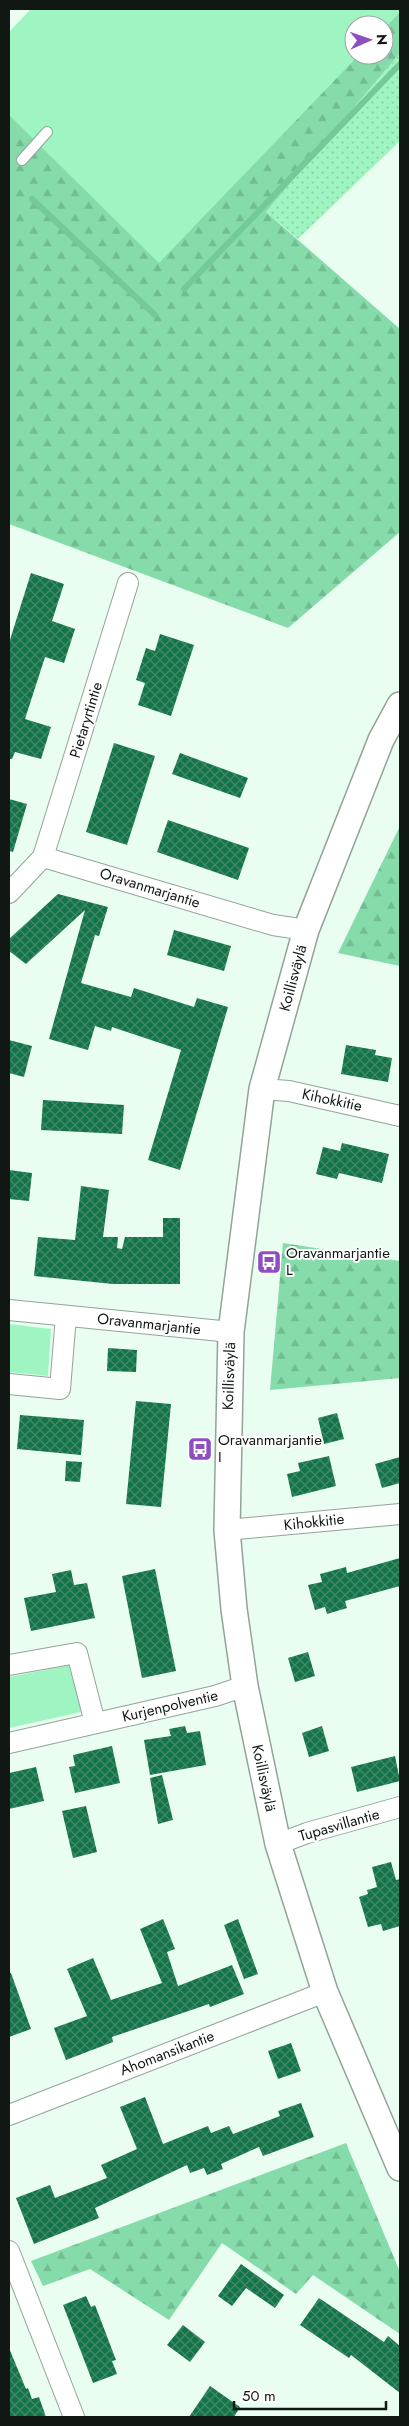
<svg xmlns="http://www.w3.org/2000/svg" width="409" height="2426" font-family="Jost,sans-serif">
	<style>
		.grass { fill: url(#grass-dots) }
		.forest { fill: url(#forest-firs); fill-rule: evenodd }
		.green { fill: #9ef5c2 }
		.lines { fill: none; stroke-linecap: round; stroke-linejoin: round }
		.stream { stroke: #73c998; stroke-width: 6 }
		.building { fill: url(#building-cross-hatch) }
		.service-casing { stroke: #92a499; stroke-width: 12 }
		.minor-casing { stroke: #92a499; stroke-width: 22 }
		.tertiary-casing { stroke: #92a499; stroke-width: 28 }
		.service { stroke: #fff; stroke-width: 10 }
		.minor { stroke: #fff; stroke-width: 20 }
		.tertiary { stroke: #fff; stroke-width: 25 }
		.labels { text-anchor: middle; stroke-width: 4; stroke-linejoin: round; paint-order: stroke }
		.street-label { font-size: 15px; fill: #111814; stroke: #fff }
		.poi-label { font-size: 15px; fill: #111814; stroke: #fff; text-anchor: start }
	</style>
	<defs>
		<pattern id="grass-dots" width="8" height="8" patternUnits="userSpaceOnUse" patternTransform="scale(1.25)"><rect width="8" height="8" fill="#9ef5c2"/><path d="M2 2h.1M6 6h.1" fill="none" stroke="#87d1a6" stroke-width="1.8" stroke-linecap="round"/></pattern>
		<pattern id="forest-firs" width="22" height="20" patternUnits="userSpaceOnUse" patternTransform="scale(1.25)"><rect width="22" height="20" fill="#85dcaa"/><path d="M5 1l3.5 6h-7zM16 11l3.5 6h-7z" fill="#72bc91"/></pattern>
		<pattern id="building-cross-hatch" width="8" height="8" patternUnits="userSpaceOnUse" patternTransform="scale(1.25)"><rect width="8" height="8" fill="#127448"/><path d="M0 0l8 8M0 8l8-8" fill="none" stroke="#44896a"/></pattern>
	</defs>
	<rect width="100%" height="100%" fill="#eafdf1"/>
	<polygon class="grass" points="400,53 400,141 298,239 266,212"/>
	<g class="forest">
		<path d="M363,9H400V53L266,212L400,329V532L288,628L9,524V94ZM354,25H384V55H354Z"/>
		<polygon points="400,826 400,966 338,953"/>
		<polygon points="283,1243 400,1261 400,1378 270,1390"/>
		<polygon points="346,2143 400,2272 400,2334 313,2275 296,2294 222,2243 169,2320 90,2269 43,2286 31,2261"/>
	</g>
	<g class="green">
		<polygon points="31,9 400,9 400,12 384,29 384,25 354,25 354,55 359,55 159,263 9,115 9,32"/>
		<polygon points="9,1324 51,1329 48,1376 9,1372"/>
		<polygon points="70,1665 81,1712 9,1728 9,1677"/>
	</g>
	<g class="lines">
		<g class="stream">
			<polyline points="32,199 155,315"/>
			<polyline points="184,289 400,64"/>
		</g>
	</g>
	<g class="building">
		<polygon points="31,573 64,584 52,621 75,629 64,663 45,657 25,719 51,727 41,759 15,752 12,759 9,759 9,643"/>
		<polygon points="160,634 194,645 171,716 138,705 145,683 136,680 146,648 155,651"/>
		<polygon points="114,743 155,756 127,845 86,832"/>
		<polygon points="180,753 248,778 240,798 172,774"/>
		<polygon points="9,799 27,804 13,852 9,851"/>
		<polygon points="168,820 249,848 238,880 157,852"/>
		<polygon points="58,894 108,907 99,936 95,935 81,983 131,997 134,988 194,1007 197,998 228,1007 180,1170 148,1160 181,1050 112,1027 111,1031 95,1026 88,1050 49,1039 85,910 26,964 9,951 9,939"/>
		<polygon points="174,930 231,946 224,971 167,955"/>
		<polygon points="9,1040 32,1046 24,1077 9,1073"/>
		<polygon points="346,1045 376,1050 375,1055 392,1058 388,1082 341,1074"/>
		<polygon points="43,1100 124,1105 122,1134 41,1130"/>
		<polygon points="342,1143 389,1154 382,1183 339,1173 337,1179 316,1174 323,1147 340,1151"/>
		<polygon points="9,1170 32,1173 29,1201 9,1199"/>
		<polygon points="81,1186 109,1190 103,1237 118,1237 117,1248 122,1249 125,1237 163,1237 163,1218 180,1218 180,1284 113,1284 34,1276 38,1237 75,1240"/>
		<polygon points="108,1348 137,1350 136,1372 107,1371"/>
		<polygon points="136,1401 171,1404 161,1507 126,1504"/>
		<polygon points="337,1413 344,1439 324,1444 318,1418"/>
		<polygon points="20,1415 84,1420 81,1455 17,1449"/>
		<polygon points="329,1456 336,1486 292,1497 287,1474 300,1471 298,1463"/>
		<polygon points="400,1457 400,1483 382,1488 375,1464"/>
		<polygon points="66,1461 82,1462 80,1482 65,1481"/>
		<polygon points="400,1558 400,1586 345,1601 347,1608 327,1614 325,1607 315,1610 308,1585 322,1582 320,1574 346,1567 347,1573"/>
		<polygon points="155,1569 176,1671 142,1678 122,1576"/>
		<polygon points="71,1570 74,1585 87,1583 95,1618 31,1631 24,1598 56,1592 52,1574"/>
		<polygon points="308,1652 315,1676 295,1682 288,1658"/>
		<polygon points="185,1726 187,1733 200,1731 206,1765 150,1775 144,1740 171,1736 169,1729"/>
		<polygon points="322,1726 329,1751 309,1757 302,1733"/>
		<polygon points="112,1746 120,1783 75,1793 69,1767 75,1766 73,1755"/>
		<polygon points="395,1756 400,1781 357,1792 351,1767"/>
		<polygon points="36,1767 44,1801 9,1809 9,1773"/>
		<polygon points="162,1775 173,1820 158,1824 150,1778"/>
		<polygon points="86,1806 97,1852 73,1858 62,1811"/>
		<polygon points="391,1862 396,1880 400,1879 400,1926 383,1931 381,1924 368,1927 359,1897 368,1894 367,1890 377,1887 372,1867"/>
		<polygon points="163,1919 175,1949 167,1952 178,1986 232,1965 244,1994 210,2007 209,2004 112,2037 113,2042 66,2060 54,2028 87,2016 67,1969 93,1958 111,2000 162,1983 140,1929"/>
		<polygon points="238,1919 258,1974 244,1979 224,1925"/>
		<polygon points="9,1973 11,1973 31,2029 9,2037"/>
		<polygon points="291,2043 301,2071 278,2079 268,2051"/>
		<polygon points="145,2097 163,2144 208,2126 211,2133 229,2126 233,2134 280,2116 278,2111 301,2103 314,2137 263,2156 259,2147 221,2164 223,2169 207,2175 204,2168 190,2173 187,2165 95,2208 99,2218 34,2244 16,2198 50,2185 55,2198 107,2178 101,2165 137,2149 120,2107"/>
		<polygon points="241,2264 284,2295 275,2308 246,2288 232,2306 218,2296"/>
		<polygon points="86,2296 91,2307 95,2305 116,2360 112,2361 117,2374 93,2383 63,2305"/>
		<polygon points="319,2298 384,2342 388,2336 400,2346 400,2393 351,2355 349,2358 300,2325"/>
		<polygon points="183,2325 205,2342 190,2362 167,2345"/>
		<polygon points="9,2348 26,2389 28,2388 32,2399 39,2397 46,2417 9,2417"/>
		<polygon points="210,2386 240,2407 234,2417 189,2417"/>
	</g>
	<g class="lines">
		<defs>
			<polyline id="service" points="22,160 47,132"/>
			<g id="minor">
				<polyline points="43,857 128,583"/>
				<polyline points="9,893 43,857 273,925 306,930"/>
				<polyline points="262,1089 289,1091 400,1116"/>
				<polyline points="9,1310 231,1332"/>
				<polyline points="9,1384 60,1389 66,1316"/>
				<polyline points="227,1530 400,1514"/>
				<polyline points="9,1665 77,1653 95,1723"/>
				<polyline points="9,1743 215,1696 245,1686"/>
				<polyline points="278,1844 307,1833 400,1807"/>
				<polyline points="9,2115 325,1992"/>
				<polyline points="9,2251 74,2417"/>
			</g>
			<polyline id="tertiary" points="400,705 381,740 306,930 262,1089 231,1332 227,1530 234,1609 245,1686 278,1844 325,1992 400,2168"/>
		</defs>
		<use href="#service" class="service-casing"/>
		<use href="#minor" class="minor-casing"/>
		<use href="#tertiary" class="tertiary-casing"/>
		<use href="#service" class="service"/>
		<use href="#minor" class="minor"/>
		<use href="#tertiary" class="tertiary"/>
	</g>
	<defs>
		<symbol id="bus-square" viewBox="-11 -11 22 22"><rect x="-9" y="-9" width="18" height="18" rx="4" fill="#8f4dc2" stroke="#fff"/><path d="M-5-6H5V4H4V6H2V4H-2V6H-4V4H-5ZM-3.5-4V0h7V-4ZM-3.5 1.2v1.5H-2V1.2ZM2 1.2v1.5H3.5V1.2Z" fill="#fff"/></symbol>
	</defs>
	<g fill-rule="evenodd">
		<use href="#bus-square" x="255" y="1248" width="28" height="28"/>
		<use href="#bus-square" x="186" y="1435" width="28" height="28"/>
	</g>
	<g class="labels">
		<g class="street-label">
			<text transform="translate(86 720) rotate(-73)" y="5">Pietaryrtintie</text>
			<text transform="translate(150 888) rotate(17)" y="5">Oravanmarjantie</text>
			<text transform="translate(293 978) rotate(-75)" y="5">Koillisväylä</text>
			<text transform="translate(332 1100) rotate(12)" y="5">Kihokkitie</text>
			<text transform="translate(149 1324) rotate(6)" y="5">Oravanmarjantie</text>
			<text transform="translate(229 1376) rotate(-88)" y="5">Koillisväylä</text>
			<text transform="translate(314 1522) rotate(-6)" y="5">Kihokkitie</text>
			<text transform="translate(170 1706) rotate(-13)" y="5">Kurjenpolventie</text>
			<text transform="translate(264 1778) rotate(78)" y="5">Koillisväylä</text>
			<text transform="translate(339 1825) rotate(-16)" y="5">Tupasvillantie</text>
			<text transform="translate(167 2053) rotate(-21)" y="5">Ahomansikantie</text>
		</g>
		<g class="poi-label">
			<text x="286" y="1258">Oravanmarjantie<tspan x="286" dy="17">L</tspan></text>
			<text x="218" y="1445">Oravanmarjantie<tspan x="218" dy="17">I</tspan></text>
		</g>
	</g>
	<rect width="409" height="2426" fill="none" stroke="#111814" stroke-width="20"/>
	<g transform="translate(369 40) rotate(88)"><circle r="24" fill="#ffffff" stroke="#a0a3a1"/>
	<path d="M0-4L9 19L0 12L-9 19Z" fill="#8f4dc2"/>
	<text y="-8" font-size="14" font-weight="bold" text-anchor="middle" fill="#111814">N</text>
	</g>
	<path d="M234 2401v8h152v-8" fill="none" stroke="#111814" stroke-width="2.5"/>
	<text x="242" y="2401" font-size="15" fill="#111814" stroke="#ffffff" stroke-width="4" paint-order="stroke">50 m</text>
</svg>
